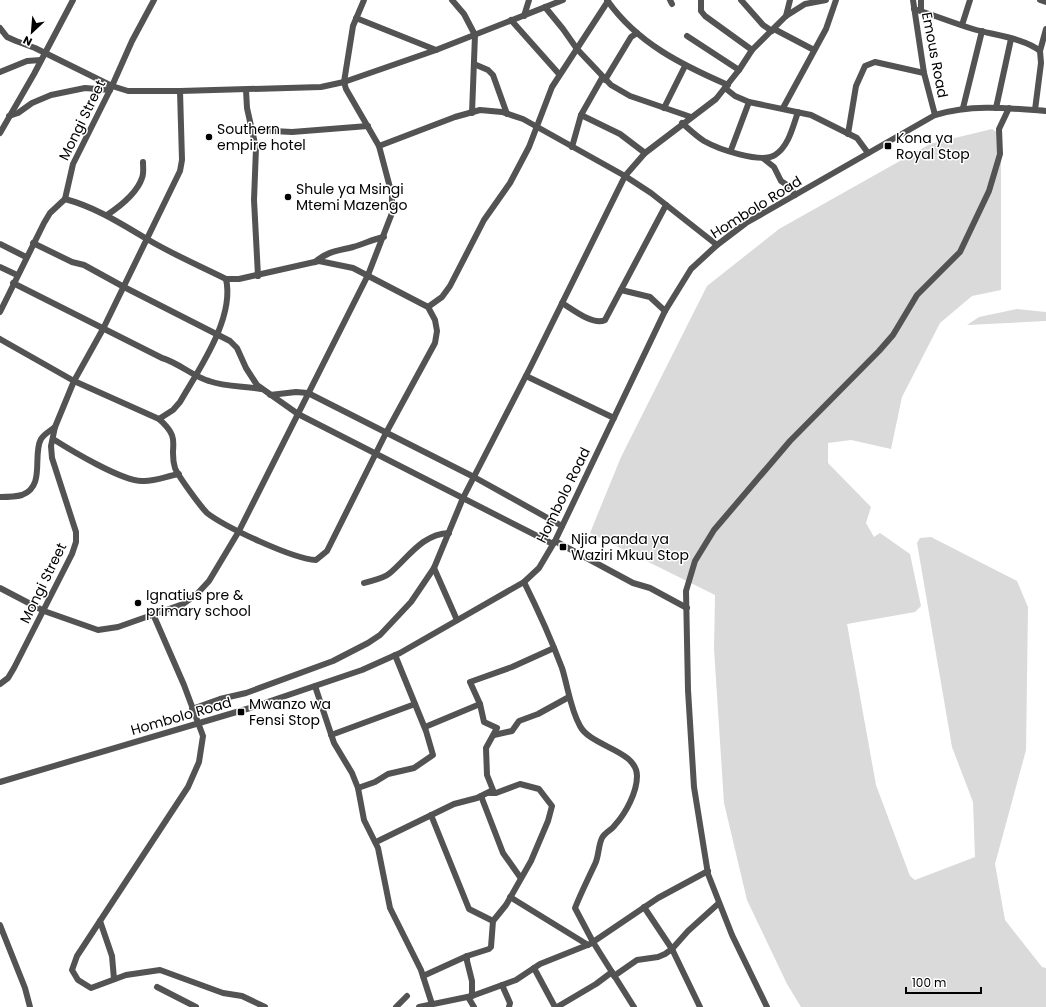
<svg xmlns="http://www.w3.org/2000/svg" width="1046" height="1007" font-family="Poppins,sans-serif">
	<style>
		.green { fill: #dadada }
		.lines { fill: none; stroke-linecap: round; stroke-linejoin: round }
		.minor { stroke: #535353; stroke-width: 6 }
		.poi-dot { fill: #000; stroke: #fff; stroke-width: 1.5 }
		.labels { text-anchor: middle; stroke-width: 3; stroke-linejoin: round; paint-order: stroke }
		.street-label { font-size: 14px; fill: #000; stroke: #fff }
		.poi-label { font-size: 14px; fill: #000; stroke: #fff; text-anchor: start }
	</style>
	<rect width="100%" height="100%" fill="#fff"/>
	<g class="green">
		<polygon points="992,129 1001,135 1001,290 972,296 940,323 902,397 891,449 851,440 828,443 828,463 871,507 866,523 874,537 880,533 910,554 921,606 915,612 847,624 876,785 910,876 915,880 975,857 973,802 952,747 917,543 920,538 931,537 1017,581 1028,607 1026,750 995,864 1005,920 1042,967 1046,968 1046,1007 801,1007 787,984 747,900 724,803 714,649 715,595 590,533 621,457 707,286 779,229 930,144"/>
		<polygon points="1017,309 1046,312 1046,321 967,325 979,317"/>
	</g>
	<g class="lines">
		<g class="minor">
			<polyline points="452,0 464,14 475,35 472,113"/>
			<path d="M607,0C637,43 682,65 728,85"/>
			<polyline points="670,0 672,4"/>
			<polyline points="701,0 701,11 705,16 752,50"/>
			<polyline points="741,0 763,25 772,31"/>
			<polyline points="913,0 924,73 935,115"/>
			<polyline points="921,0 921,11"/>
			<polyline points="1040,0 1046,2"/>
			<polyline points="545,7 563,29 577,49 611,85 630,96 691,117"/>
			<path d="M914,9C934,15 953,23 973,29C993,35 1024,38 1040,51L1041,63L1035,110"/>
			<polyline points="524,16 529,0"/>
			<polyline points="786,16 790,0"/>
			<polyline points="356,18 436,50"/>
			<polyline points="511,20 559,74"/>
			<polyline points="962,25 970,0"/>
			<polyline points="0,28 7,37 16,41 35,48 112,86 128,91 180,91 321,87 344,82 436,50 563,0"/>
			<polyline points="774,29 814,50"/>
			<polyline points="687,36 739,70"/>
			<polyline points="1040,51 1046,29"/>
			<polyline points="474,64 488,70 493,75 507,114"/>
			<polyline points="0,72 27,61 41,60"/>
			<polyline points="605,80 631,37 637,33"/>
			<polyline points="725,88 735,96 749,102 811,115 857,138 868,153"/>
			<polyline points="246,90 247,108 256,148 254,200 258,276"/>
			<polyline points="664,108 685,66"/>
			<polyline points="783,108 826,29 836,0"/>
			<polyline points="963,108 982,31"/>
			<polyline points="996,108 1011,39"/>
			<polyline points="581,115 620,134 645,153"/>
			<polyline points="9,116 18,113 32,103 51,95 85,88 110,90"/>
			<path d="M682,123C689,129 696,136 704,141C718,149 761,164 775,155C789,146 793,126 798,112"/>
			<polyline points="252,130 292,132 368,126"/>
			<polyline points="0,133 34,74 73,0"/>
			<polyline points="848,134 856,86 865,66 875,62 924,73"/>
			<polyline points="379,146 455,117 480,110 502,112 523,119 625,176 651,193 717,245"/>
			<polyline points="572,147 581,115 602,78"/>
			<polyline points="731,150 749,102"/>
			<polyline points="764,159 774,167 781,181 790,187 795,195"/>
			<path d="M107,215C119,207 137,193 142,178C144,173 143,167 143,162"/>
			<polyline points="33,243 72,262 84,265 124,287 230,341 237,348 246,368 257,385 298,414 553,544"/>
			<polyline points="0,244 26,257"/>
			<path d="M315,262C328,251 337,251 353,247C364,244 373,239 384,237"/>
			<polyline points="0,267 17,275"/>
			<path d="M13,283L162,358C179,363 192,376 209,381C225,387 244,386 261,389"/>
			<polyline points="621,290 650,297 665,311"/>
			<path d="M562,303C572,309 593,326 605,320L666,205"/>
			<polyline points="428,307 442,297 450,286 484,220 510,183 529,147 552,87 608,1"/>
			<polyline points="0,312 44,223 50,213 65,199 73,164 112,86 132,41 154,0"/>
			<path d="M0,339L74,381L159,419C183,440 168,445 175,468C178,476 201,507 207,513C225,527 293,559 316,560L327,551L386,433L435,343L437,331L435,320L428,307L353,268L319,261L239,279H226C200,266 172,254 147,239C120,223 95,207 65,199"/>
			<polyline points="526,376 614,418"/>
			<polyline points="270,395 296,392 308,393 474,477 562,526"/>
			<path d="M159,419L173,410L180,402C199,369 235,318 226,279"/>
			<path d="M53,439C72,451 122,481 142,481C154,482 167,476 179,474"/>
			<path d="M0,497C7,497 15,497 22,495C46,486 32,455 41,439C44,434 50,431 55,427"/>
			<polyline points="555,541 633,583 650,588 687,608"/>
			<polyline points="434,568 457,620"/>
			<path d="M524,582C538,610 551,639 562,668C568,687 570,708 580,726C591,747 637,750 637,776C637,792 626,813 615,825C612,830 605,832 602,838C598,846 599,856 595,864C588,879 581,893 575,908L593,942L634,1007"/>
			<path d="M364,583C373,580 383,579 390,573C408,558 422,534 449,533"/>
			<polyline points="0,588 44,611 98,630 118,627 183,604 197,594 209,581 239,531 368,275 392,213 392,195 379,146 346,89 344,82 353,26 364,0"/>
			<polyline points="153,614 184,685 203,736 199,762 188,787 77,956 72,970 78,980 91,988 126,975 160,970 223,993 242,996 265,1007"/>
			<polyline points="0,684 8,678 14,668 72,554 76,542 76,532 52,458 51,446 55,427 74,381 103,329 180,171 182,160 180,91"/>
			<polyline points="315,686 334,743 352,773 358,788 364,820 378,848 390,908 421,970 432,1004"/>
			<polyline points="192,709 220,699 246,693 333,661 368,643 380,635 411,602 434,568 463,498 530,368 625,176 645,153 716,99 739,70 752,50 786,16 805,4 826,0"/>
			<polyline points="425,727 480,704"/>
			<polyline points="331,735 415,704"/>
			<polyline points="494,735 512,731 519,721 538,714 569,697"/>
			<path d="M0,782L250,708L362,670L400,653L524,582L539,568L555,541L665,311L691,269L717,245L746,223L935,115C972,104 1008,108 1046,111"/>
			<polyline points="358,788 375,782 388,774 414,768 433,755 426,731 395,655"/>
			<polyline points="481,796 503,853 520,877"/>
			<polyline points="431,815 469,909 493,921"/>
			<polyline points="376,842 454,804 477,798 493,790 487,775 486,748 497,728 484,722 480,704 470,682 512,667 554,648"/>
			<polyline points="510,897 588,945"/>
			<polyline points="644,907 672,949 700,1007"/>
			<polyline points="100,921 112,956 114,979"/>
			<polyline points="0,925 25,988 30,1007"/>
			<polyline points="467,956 467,961 472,981 472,996"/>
			<polyline points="534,968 555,1007"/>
			<polyline points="423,976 467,956 489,949 491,947 493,921 506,905 531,861 548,821 552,806 539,789 520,784 496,793 490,793"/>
			<polyline points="614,976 637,960 658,957 665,954 672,949 688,931 719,903"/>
			<polyline points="502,985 510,1003 509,1007"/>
			<polyline points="157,987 196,1007"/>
			<polyline points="468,997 474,1007"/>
			<polyline points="396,1007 407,996"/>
			<polyline points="419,1007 472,996 516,980 540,964 590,944 658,898 708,871"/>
			<polyline points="557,1007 596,984 612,972"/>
			<polyline points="767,1007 732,935 708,874 694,787 688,690 686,591 695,561 714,530 790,441 879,351 893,335 917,295 960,252 989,191 1000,154 999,129 1009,108"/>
		</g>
	</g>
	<g class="poi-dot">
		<circle cx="209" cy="137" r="4"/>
		<rect x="884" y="142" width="8" height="8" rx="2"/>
		<circle cx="288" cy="197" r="4"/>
		<rect x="559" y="543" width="8" height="8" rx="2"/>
		<circle cx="138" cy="603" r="4"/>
		<rect x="237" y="708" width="8" height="8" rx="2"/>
	</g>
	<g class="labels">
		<g class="street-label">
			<text transform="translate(935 55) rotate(79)" y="5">Emous Road</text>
			<text transform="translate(82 120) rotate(-64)" y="5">Mongi Street</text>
			<text transform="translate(756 207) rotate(-32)" y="5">Hombolo Road</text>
			<text transform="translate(563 495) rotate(-64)" y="5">Hombolo Road</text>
			<text transform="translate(43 583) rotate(-64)" y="5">Mongi Street</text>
			<text transform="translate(181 716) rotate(-16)" y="5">Hombolo Road</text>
		</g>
		<g class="poi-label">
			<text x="217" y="134">Southern<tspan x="217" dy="16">empire hotel</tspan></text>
			<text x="896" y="143">Kona ya<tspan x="896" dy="16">Royal Stop</tspan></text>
			<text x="296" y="194">Shule ya Msingi<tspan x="296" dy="16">Mtemi Mazengo</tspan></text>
			<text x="571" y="544">Njia panda ya<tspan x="571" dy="16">Waziri Mkuu Stop</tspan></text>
			<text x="146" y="600">Ignatius pre &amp;<tspan x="146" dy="16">primary school</tspan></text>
			<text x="249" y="709">Mwanzo wa<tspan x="249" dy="16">Fensi Stop</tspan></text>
		</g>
	</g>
	<g transform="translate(32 32) rotate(206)" stroke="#ffffff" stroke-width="3" paint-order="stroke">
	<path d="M0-3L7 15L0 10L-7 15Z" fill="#000000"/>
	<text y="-6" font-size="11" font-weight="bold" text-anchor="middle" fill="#000000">N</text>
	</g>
	<path d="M906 987v6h75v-6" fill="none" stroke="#000000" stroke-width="2"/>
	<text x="912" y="987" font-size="12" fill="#000000" stroke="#ffffff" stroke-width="3" paint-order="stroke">100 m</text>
</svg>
